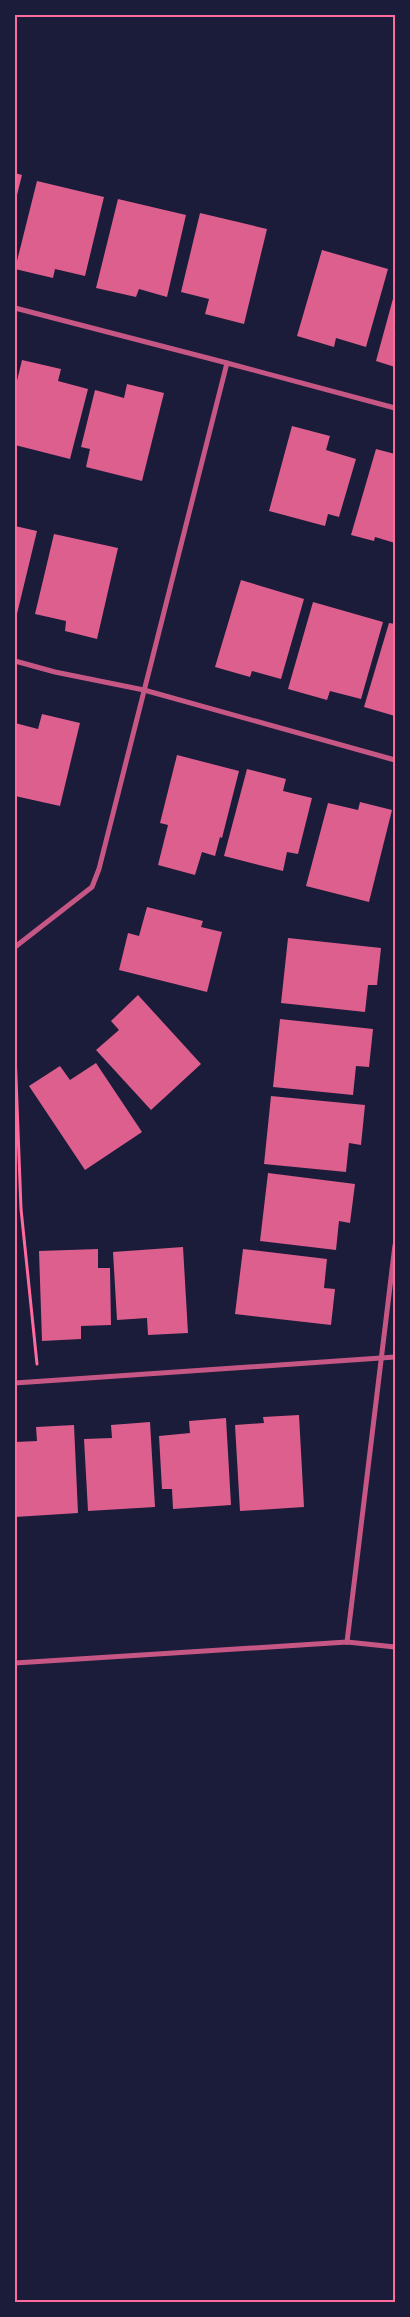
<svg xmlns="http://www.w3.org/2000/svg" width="410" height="2317" font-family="'Roboto Condensed',sans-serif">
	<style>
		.building { fill: #dd5f8e }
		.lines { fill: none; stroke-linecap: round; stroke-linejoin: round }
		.path { stroke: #ff6b9d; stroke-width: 3 }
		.minor { stroke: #c65784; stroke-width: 5 }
		.neatline { fill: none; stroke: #ff6b9d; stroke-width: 2 }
	</style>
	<rect width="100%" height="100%" fill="#1b1b3a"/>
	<g class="building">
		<polygon points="15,173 22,175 16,199 15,199"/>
		<polygon points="37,181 104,197 85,276 55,269 53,278 15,269"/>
		<polygon points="118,199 186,215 167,297 139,289 136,297 96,288"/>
		<polygon points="200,213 267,229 244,324 205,314 209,299 181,292"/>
		<polygon points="322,250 388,269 366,347 336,338 334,347 297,336"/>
		<polygon points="394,295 395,295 395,367 376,361"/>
		<polygon points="22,360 61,369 58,381 88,389 70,459 15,445 15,389"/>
		<polygon points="127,384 164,393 142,481 86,467 90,449 81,447 95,390 124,398"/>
		<polygon points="292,426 330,436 326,450 356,459 339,517 328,514 325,526 269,511"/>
		<polygon points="376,449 395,454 395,543 375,537 374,541 351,535"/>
		<polygon points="15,526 37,531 16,618 15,618"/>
		<polygon points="54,534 118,548 97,639 65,631 66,621 35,614"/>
		<polygon points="241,580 304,599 281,679 252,671 250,677 215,667"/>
		<polygon points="313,602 383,622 361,699 330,691 327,700 288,689"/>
		<polygon points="389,623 395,624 395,716 364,707"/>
		<polygon points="42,714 80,723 60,806 15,796 15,723 38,729"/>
		<polygon points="177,755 239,771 222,838 220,837 215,856 202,852 195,875 158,865 168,825 160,823"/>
		<polygon points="247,769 286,779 283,791 312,798 298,854 287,852 283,871 224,856"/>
		<polygon points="360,802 392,810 369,902 306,886 328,803 358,810"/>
		<polygon points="147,907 203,921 201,927 222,932 207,992 119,970 128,933 139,936"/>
		<polygon points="288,938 381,948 377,985 368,985 365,1012 281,1003"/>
		<polygon points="138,995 201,1064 151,1110 96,1050 119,1030 111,1021"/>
		<polygon points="280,1019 373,1029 369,1067 356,1066 353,1095 273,1087"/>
		<polygon points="96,1063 142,1132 85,1170 29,1086 60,1066 70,1080"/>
		<polygon points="271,1096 365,1105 361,1145 349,1143 346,1172 264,1164"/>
		<polygon points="268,1173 355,1184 350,1223 339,1221 336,1250 260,1241"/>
		<polygon points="183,1247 188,1333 148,1335 147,1318 117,1320 113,1252"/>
		<polygon points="98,1249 98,1268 110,1268 111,1325 81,1326 81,1339 42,1341 39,1251"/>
		<polygon points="243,1249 327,1259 324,1288 335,1289 331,1325 235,1314"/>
		<polygon points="299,1415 304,1507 240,1511 235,1425 264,1423 263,1417"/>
		<polygon points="226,1418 231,1505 173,1509 172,1489 162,1489 159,1436 190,1433 189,1421"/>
		<polygon points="150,1422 155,1507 88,1511 84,1439 112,1438 111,1425"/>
		<polygon points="74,1425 78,1513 15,1517 15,1442 37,1441 36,1427"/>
	</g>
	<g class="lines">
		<polyline class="path" points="15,1052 21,1209 37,1364"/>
		<g class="minor">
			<polyline points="15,308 227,363 395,408"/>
			<polyline points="15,661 55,672 144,690 395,760"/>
			<polyline points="15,947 92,887 99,869 227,363"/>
			<polyline points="15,1383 395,1357"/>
			<polyline points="347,1642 395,1245"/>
			<polyline points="15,1663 347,1642 395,1647"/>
		</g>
	</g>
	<rect width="410" height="2317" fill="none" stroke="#1b1b3a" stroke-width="32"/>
	<rect x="16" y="16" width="378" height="2285" class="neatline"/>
</svg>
